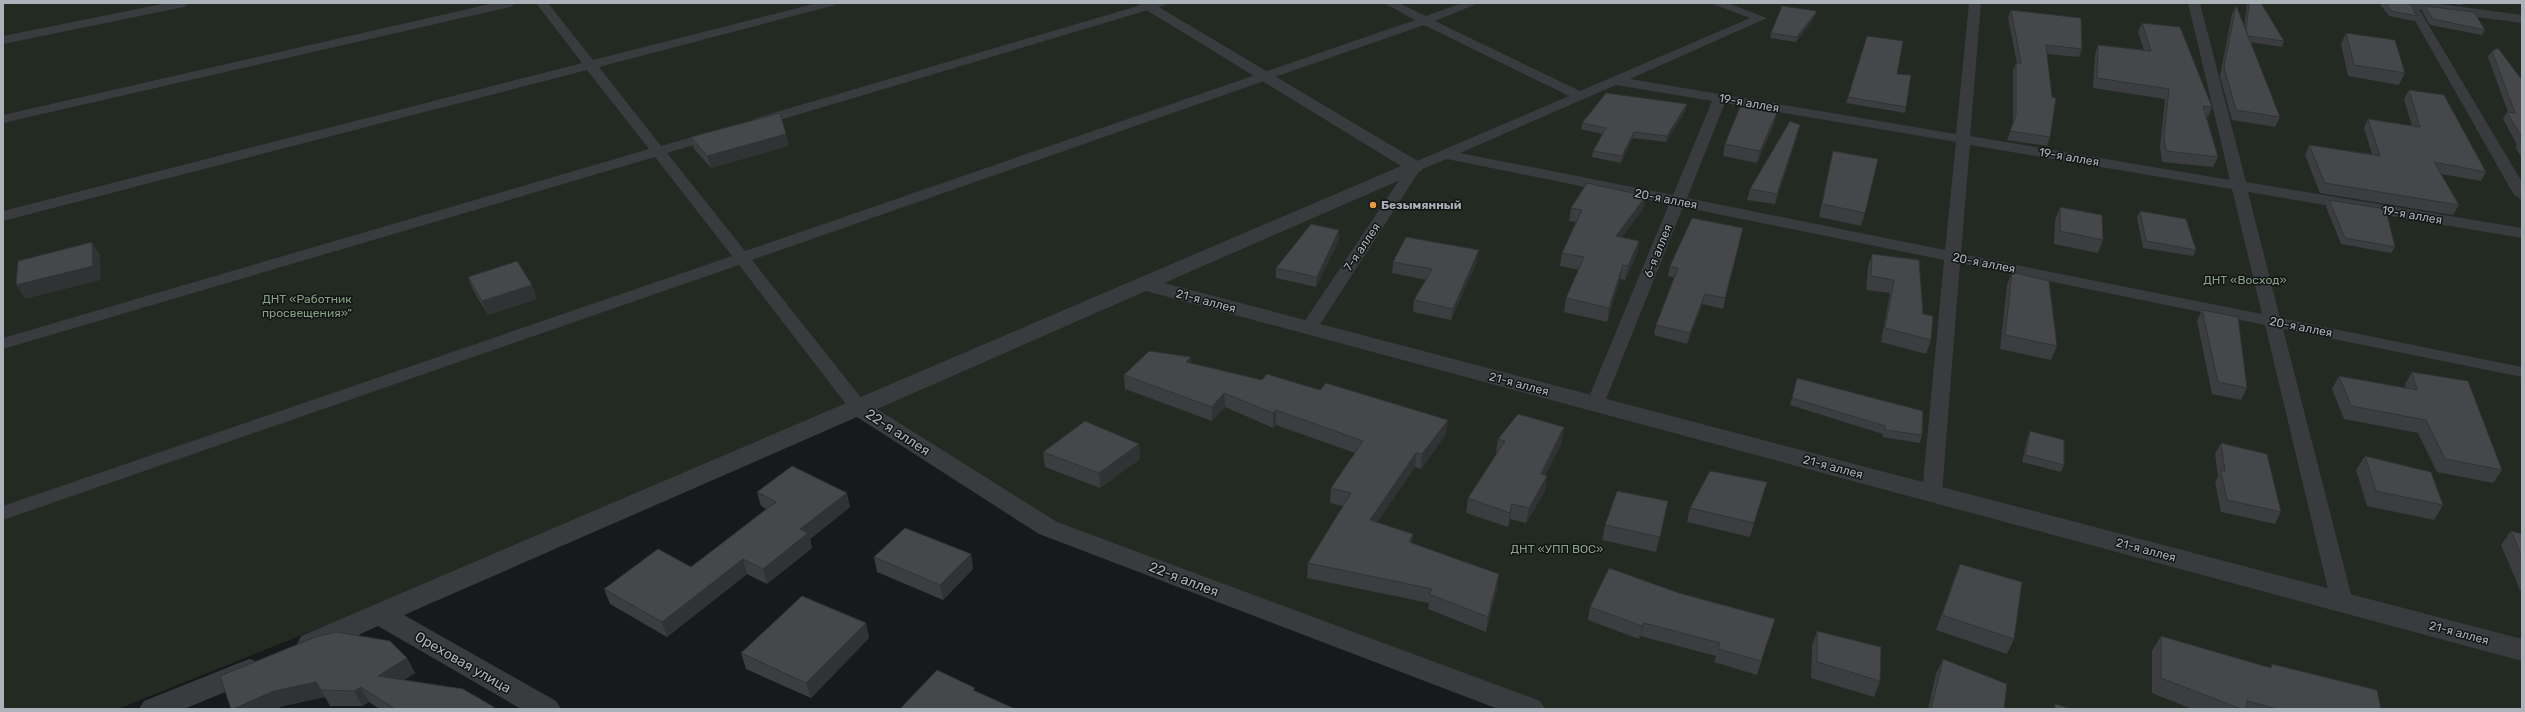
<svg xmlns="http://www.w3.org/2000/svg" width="2525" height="712" font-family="Rubik,sans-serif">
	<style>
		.green { fill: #222a22 }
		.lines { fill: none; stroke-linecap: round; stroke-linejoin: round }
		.service { fill: #393b3f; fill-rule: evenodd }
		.minor { fill: #393b3f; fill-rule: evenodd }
		.wall { fill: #3b3d40 }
		.shaded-wall { fill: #303234 }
		.building { fill: #45474a; stroke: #303234 }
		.poi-dot { fill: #e89942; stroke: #131415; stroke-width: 1.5 }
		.labels { text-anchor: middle; stroke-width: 3; stroke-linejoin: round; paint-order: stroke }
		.street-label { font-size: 12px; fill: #abb2b9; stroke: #131415 }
		.poi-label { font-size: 12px; font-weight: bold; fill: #abb2b9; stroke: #131415; text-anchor: start }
		.park-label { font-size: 12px; fill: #86a384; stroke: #131415 }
		.near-street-label { font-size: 14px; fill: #abb2b9; stroke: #131415 }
	</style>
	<rect width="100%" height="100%" fill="#18191a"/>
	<polygon class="green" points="3,3 2522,3 2522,709 1530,709 1048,528 842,407 396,597 118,709 3,709"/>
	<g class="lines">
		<g class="service">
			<polygon points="167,3 190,3 184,7 3,44 3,36"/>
			<polygon points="494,3 516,3 510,7 3,123 3,115"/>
			<path d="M536,3H548L593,60L817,3H837L835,5L599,67L661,146L716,130L721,131L723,134L721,137L667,153L745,251L1415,20L1384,3H1399L1426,16L1462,3H1479L1435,21L1580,91L1750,18L1710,3H1728L1767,18L1630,79L1956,134L1969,3H1981L1970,136L2230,180L2188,3H2200L2246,182L2522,228V238L2248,192L2280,318L2522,367V377L2283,329L2353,602L2350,608L2342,610L2334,608L2331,602L2265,325L1960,263L1942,493L1939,498L1932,500L1925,498L1922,493L1944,260L1683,207L1604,404L1602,408H1588L1586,404L1669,204L1447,159L1420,170L1315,332H1303L1300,328L1410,164L1569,96L1424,25L752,260L866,404L868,408L866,412H852L739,265L3,520V506L732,256L655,157L3,349V338L649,149L587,70L3,221V211L582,63ZM1616,85L1712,101L1673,195L1460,153ZM1725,103L1956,142L1945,250L1687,198ZM1970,145L2232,189L2262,314L1961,254Z"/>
			<polygon points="1148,3 1167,3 1165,5 763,125 758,126 751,122 753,119"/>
			<polygon points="2405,3 2416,4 2522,182 2522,200 2514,195"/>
		</g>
		<g class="minor">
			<polygon points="1135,3 1152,3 1421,163 1424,167 1421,171 1164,283 2522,639 2522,661 1146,291 877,409 1057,522 1540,701 1545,709 1498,709 1039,534 857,417 404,615 556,701 561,709 521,709 378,626 321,652 311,655 301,652 297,644 301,636 1401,166"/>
			<polygon points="2393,3 2433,3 2522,15 2522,23 2400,7"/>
			<polygon points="249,659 259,662 263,670 259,678 184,709 139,709 144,701"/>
		</g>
	</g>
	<g class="wall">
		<polygon points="2247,3 2261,3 2284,41 2282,47 2250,42 2280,117 2275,127 2232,120 2220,76 2232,14 2236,5 2244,27"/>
		<polygon points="2379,3 2404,3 2417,16 2414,21 2389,16"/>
		<polygon points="2444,3 2464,3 2462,5"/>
		<polygon points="2425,6 2485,30 2482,35 2430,25 2422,11"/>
		<polygon points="2011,10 2082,49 2079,57 2047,54 2050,137 2047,146 2007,140 2013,124 2013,71 2016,63 2017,63 2008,18"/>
		<polygon points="1815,17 1796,42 1770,38 1771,33"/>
		<polygon points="2142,23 2212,107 2208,117 2206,116 2218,157 2213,167 2162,162 2160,146 2165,99 2093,88 2095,54 2098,45 2144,51 2138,32"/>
		<polygon points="2346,33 2405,73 2399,85 2348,76 2341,44"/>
		<polygon points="2492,51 2522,80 2522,158 2515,147 2517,145 2503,119 2507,112 2508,112 2488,57"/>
		<polygon points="1897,74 1906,107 1905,113 1846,103 1848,97"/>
		<polygon points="2409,90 2486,172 2481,181 2441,174 2459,205 2453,215 2320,193 2305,155 2309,145 2372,154 2364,128 2368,119 2412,126 2404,99"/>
		<polygon points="1687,104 1686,110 1666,142 1633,138 1621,163 1592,157 1593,151 1602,134 1581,129 1582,123"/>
		<polygon points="1774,125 1757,163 1723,156 1725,144"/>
		<polygon points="1797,136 1775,204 1747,200 1750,189"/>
		<polygon points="691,137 789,146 711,168 694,149"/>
		<polygon points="1833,151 1865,213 1861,226 1819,217 1830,163"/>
		<polygon points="1646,196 1643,209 1622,237 1639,241 1637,254 1625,280 1620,279 1607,322 1564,312 1566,298 1579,270 1560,266 1562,253 1576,222 1569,221 1571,208"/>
		<polygon points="2329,200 2395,247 2391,253 2341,244 2326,207"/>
		<polygon points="2060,207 2103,240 2098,253 2054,244 2055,220"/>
		<polygon points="2140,211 2196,250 2193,256 2143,248 2137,218"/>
		<polygon points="1743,228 1723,309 1702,304 1687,344 1654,335 1656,325 1674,278 1668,276 1670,266"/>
		<polygon points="1339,230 1339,240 1316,287 1276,278 1276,268"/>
		<polygon points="1872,254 1923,314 1931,340 1926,354 1881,342 1890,293 1866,290 1868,267"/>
		<polygon points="1477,261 1451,320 1413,312 1414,300 1426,280 1392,273 1393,262"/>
		<polygon points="2012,272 2057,346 2051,360 2000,349 2007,285"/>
		<polygon points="468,277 537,299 488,315 473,290"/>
		<polygon points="2202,310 2247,388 2241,400 2212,394 2197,321"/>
		<polygon points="1192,364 1262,380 1320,390 1448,420 1446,434 1421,469 1415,467 1377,522 1412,544 1497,589 1486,632 1428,609 1429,603 1307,578 1308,563 1343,506 1330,503 1331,488 1355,453 1276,425 1273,428 1225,407 1212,421 1125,389 1124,375"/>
		<polygon points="2412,372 2502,470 2493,483 2437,472 2418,433 2344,419 2332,389 2339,376 2406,388 2405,384"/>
		<polygon points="1797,378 1922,435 1920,443 1882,437 1883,434 1790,405"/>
		<polygon points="2030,431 2064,465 2061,472 2022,462 2027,439"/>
		<polygon points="1498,439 1562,442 1545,475 1547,476 1545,491 1526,523 1510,519 1508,527 1466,513 1468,498 1497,453 1496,453"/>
		<polygon points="2221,443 2281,512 2275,524 2221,512 2215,482 2218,477 2215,454"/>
		<polygon points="1139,444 1140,459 1100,488 1045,467 1043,452"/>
		<polygon points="2365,456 2443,505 2434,520 2367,506 2356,470"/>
		<polygon points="1767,482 1750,537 1687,522 1690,508"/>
		<polygon points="757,492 850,507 810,539 812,548 767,584 747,574 667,637 610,604 604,589 691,567 766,509 761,506"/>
		<polygon points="1668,501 1656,552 1602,540 1605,525"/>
		<polygon points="2511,531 2522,534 2522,591 2520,590 2501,545"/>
		<polygon points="971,554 973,569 943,600 877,572 874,557"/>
		<polygon points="1960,564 2014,639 2007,654 1936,630 1954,579"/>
		<polygon points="1679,593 1775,619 1757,675 1714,662 1716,656 1640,636 1639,639 1588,620 1590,607"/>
		<polygon points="866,623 869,638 811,698 746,669 741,653"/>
		<polygon points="1817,631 1880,681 1874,697 1811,678 1812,646"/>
		<polygon points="2161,636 2269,668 2272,664 2381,709 2192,709 2152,693 2152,651"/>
		<polygon points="390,641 407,658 415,673 404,680 494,707 495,709 380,709 369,702 362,706 330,706 325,697 283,706"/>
		<polygon points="1943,659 2004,709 1928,709 1936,674"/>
	</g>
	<g class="shaded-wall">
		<polygon points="1817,11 1815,17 1796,42 1797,37"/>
		<polygon points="1687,104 1686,110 1666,142 1667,136"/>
		<polygon points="1777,113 1774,125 1757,163 1760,151"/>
		<polygon points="1800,125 1797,136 1775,204 1777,194"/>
		<polygon points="1634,132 1633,138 1621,163 1622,156"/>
		<polygon points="786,134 789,146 711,168 707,156"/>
		<polygon points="1646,196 1643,209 1613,249 1616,236"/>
		<polygon points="1339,230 1339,240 1316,287 1317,277"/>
		<polygon points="1639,241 1637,254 1625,280 1628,266"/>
		<polygon points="92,242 100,255 101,280 25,299 16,285"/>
		<polygon points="1479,250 1477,261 1451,320 1453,309"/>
		<polygon points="1623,265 1620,279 1607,322 1609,308"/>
		<polygon points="532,285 537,299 488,315 482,301"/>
		<polygon points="1705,294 1702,304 1687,344 1690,333"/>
		<polygon points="1191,357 1192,371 1186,362"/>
		<polygon points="1224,393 1225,407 1212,421 1212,407"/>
		<polygon points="1276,410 1276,425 1273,428 1273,413"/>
		<polygon points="1448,420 1446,434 1421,469 1422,454"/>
		<polygon points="1564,427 1562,442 1539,489 1541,474"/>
		<polygon points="1139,444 1140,459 1100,488 1099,473"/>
		<polygon points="1416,453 1415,467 1369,535 1370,520"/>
		<polygon points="1547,476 1545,491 1526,523 1529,508"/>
		<polygon points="847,493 850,507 810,539 812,548 767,584 763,569 800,529"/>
		<polygon points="1512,504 1510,519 1508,527 1510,513"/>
		<polygon points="1413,534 1412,549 1409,542"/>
		<polygon points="971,554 973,569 943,600 940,585"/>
		<polygon points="743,559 747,574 667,637 662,622"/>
		<polygon points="1499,574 1497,589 1486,632 1488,617"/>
		<polygon points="866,623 869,638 811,698 806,683"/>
		<polygon points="1644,623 1640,636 1639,639 1642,626"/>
		<polygon points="407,658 415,673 386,691 378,676"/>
		<polygon points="316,682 325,697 283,706 277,709 233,709 274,691"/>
		<polygon points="361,687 369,702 362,706 354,691"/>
	</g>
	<g class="building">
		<polygon points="2249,3 2261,3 2284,41 2248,36 2246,30"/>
		<polygon points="2386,3 2404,3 2410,4 2417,16 2391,11"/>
		<polygon points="2236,5 2280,117 2236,110 2224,67"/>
		<polygon points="1782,6 1817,11 1797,37 1771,33"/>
		<polygon points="2425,6 2474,12 2485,30 2433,19"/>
		<polygon points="2011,10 2081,18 2082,49 2046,45 2052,97 2056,98 2050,137 2010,131 2016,115 2016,63 2021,63"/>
		<polygon points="2142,23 2180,27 2212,107 2203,106 2218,157 2166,151 2164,136 2169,89 2097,78 2098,45 2151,51"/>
		<polygon points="2346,33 2395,40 2405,73 2354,65"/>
		<polygon points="1867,36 1903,41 1897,74 1911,75 1906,107 1848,97"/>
		<polygon points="2498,48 2522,80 2522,143 2520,139 2522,138 2507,112 2515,113 2492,51"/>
		<polygon points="2409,90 2444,95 2486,172 2434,162 2459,205 2325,183 2309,145 2380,156 2368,119 2420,127"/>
		<polygon points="1606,93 1687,104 1667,136 1634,132 1622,156 1593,151 1606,128 1582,123"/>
		<polygon points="1740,107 1777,113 1760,151 1725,144"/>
		<polygon points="780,113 786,134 707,156 691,137"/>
		<polygon points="1790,121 1800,125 1777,194 1750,189"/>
		<polygon points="1833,151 1878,159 1865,213 1822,204"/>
		<polygon points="1587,183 1646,196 1616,236 1639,241 1628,266 1623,265 1609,308 1566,298 1584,257 1562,253 1582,210 1571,208"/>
		<polygon points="2329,200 2386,209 2395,247 2345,238"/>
		<polygon points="2060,207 2102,215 2103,240 2060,231"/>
		<polygon points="2140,211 2186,219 2196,250 2146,241"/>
		<polygon points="1692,218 1743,228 1725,298 1705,294 1690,333 1656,325 1678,268 1670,266"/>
		<polygon points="1311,224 1339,230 1317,277 1276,268"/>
		<polygon points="1406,237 1479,250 1453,309 1414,300 1432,269 1393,262"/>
		<polygon points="92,242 93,266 16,285 18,261"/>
		<polygon points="1872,254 1919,260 1923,314 1933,316 1931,340 1885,328 1894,280 1871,276"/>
		<polygon points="517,261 532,285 482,301 468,277"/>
		<polygon points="2012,272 2049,281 2057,346 2005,335"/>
		<polygon points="2202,310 2238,317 2247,388 2218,382"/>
		<polygon points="1149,351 1191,357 1186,362 1262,380 1267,374 1320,390 1326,383 1448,420 1422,454 1416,453 1370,520 1413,534 1409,542 1499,574 1488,617 1429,594 1432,589 1308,563 1351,493 1331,488 1363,441 1276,410 1273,413 1224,393 1212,407 1124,375"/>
		<polygon points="2412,372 2468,381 2502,470 2445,459 2426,420 2351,406 2339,376 2417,390"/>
		<polygon points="1797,378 1923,411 1922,435 1885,430 1885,426 1792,398"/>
		<polygon points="1518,414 1564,427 1541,474 1547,476 1529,508 1512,504 1510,513 1468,498 1505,441 1498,439"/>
		<polygon points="1085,421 1139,444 1099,473 1043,452"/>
		<polygon points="2030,431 2064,440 2064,465 2025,455"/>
		<polygon points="2221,443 2267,454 2281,512 2227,500 2221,471 2225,471"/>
		<polygon points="2365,456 2431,472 2443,505 2376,491"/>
		<polygon points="792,466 847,493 800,529 808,533 763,569 743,559 662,622 604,589 658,549 691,567 776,502 757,492"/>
		<polygon points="1710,471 1767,482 1754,523 1690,508"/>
		<polygon points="1617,491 1668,501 1660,537 1605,525"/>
		<polygon points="905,528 971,554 940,585 874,557"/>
		<polygon points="2511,531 2522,534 2522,557"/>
		<polygon points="1960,564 2022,582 2014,639 1942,615"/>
		<polygon points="1609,568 1679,593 1775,619 1761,661 1718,649 1720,643 1644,623 1642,626 1590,607"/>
		<polygon points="802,596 866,623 806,683 741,653"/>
		<polygon points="1817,631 1881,647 1880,681 1817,662"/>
		<polygon points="336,632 390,641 407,658 378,676 463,689 494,707 491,709 395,709 361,687 354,691 321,690 316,682 274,691 233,709 231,709 220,676 318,636"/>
		<polygon points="2161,636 2271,668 2272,664 2377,690 2381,709 2277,709 2247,701 2246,709 2241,709 2161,678"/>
		<polygon points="1943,659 2007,684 2004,709 1931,709"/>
		<polygon points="937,670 975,688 973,690 1015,709 900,709"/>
		<polygon points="2055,704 2072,709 2055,709"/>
	</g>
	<circle class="poi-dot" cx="1373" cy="205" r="4"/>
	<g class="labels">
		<g class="street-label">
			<text transform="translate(1749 103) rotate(10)" y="4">19-я аллея</text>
			<text transform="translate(2069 157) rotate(10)" y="4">19-я аллея</text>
			<text transform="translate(1666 199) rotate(11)" y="4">20-я аллея</text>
			<text transform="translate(2412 215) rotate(10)" y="4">19-я аллея</text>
			<text transform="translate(1362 247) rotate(-56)" y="4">7-я аллея</text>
			<text transform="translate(1658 251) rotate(-68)" y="4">6-я аллея</text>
			<text transform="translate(1984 263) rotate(11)" y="4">20-я аллея</text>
			<text transform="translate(1206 301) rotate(15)" y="4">21-я аллея</text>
			<text transform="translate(2301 327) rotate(11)" y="4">20-я аллея</text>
			<text transform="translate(1519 384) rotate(15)" y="4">21-я аллея</text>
			<text transform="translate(1833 467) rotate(15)" y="4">21-я аллея</text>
			<text transform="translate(2146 550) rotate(15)" y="4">21-я аллея</text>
			<text transform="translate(2459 633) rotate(15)" y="4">21-я аллея</text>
		</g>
		<g class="poi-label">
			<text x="1381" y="209">Безымянный</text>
		</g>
		<g class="park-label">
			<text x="2245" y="284">ДНТ «Восход»</text>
			<text x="307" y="303">ДНТ «Работник<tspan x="307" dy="14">просвещения»"</tspan></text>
			<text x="1557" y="553">ДНТ «УПП ВОС»</text>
		</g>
		<g class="near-street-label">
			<text transform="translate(898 432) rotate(33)" y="5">22-я аллея</text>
			<text transform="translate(1184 579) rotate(21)" y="5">22-я аллея</text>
			<text transform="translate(463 662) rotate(30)" y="5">Ореховая улица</text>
		</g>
	</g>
	<rect width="2525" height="712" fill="none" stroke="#abb2b9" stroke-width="8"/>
</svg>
